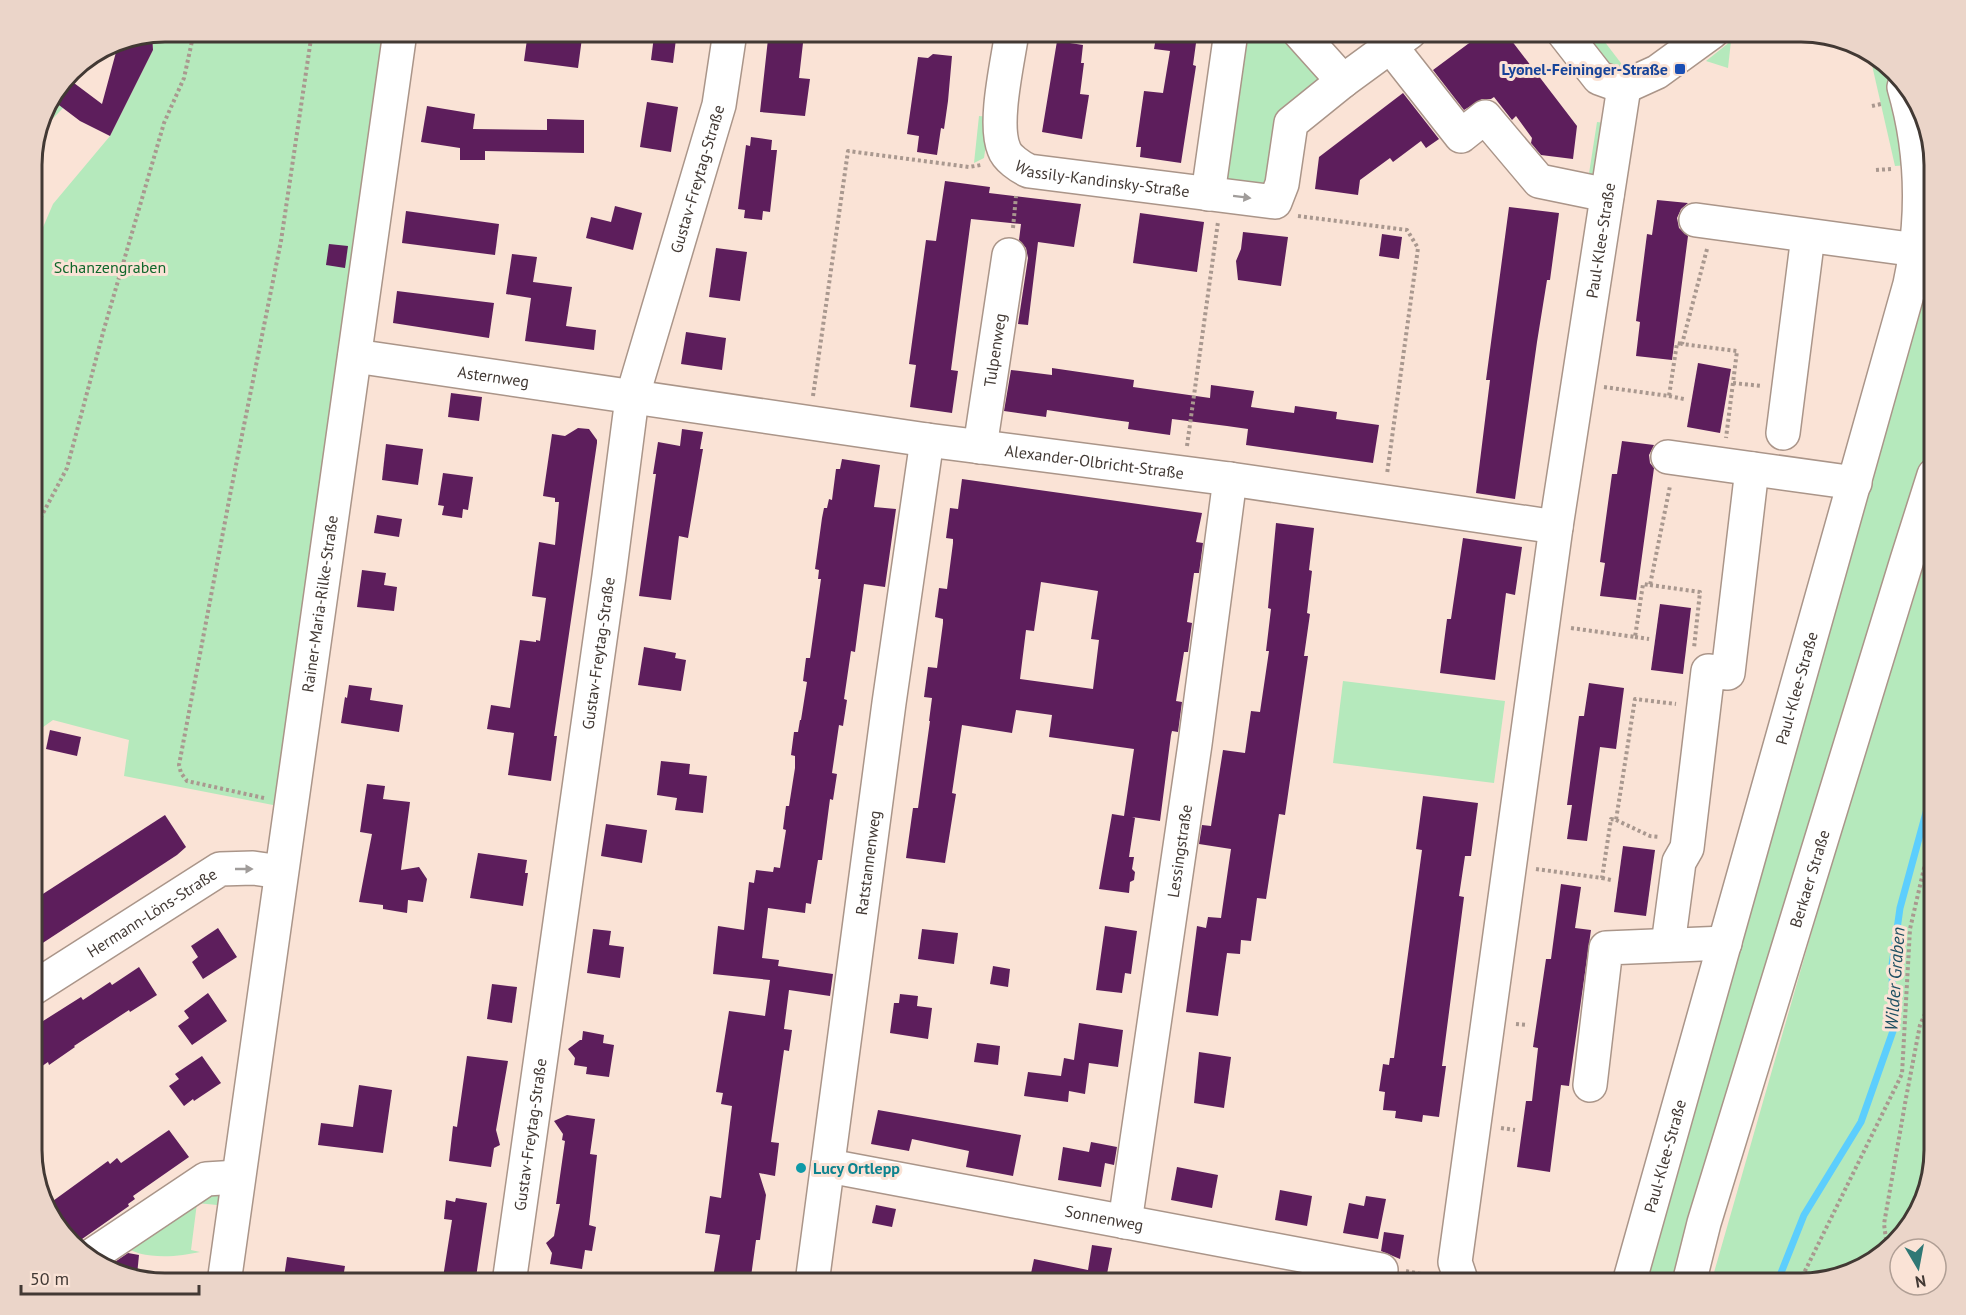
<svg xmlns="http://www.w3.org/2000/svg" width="1966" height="1315" font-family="'PT Sans',sans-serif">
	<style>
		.green { fill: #b5e9bc }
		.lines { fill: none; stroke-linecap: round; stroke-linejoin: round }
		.stream { stroke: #5ccefd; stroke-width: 7 }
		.building { fill: #5d1e5c; fill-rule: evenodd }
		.minor-casing { stroke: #aa9589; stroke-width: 36 }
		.major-casing { stroke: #aa9589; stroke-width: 36 }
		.path { stroke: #a9988f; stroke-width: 4; stroke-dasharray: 3 3; stroke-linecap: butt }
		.minor { stroke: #fff; stroke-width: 33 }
		.major { stroke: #fff; stroke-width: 33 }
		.oneway { fill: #a09c9a }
		.transit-dot { fill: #1a4fb4; stroke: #fae3d6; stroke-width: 2 }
		.culture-dot { fill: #0f9aa8; stroke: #fae3d6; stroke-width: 2 }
		.labels { text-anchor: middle; stroke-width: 6; stroke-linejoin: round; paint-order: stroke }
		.transit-label { font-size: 16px; font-weight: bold; fill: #164399; stroke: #fae3d6; text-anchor: end }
		.street-label { font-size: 16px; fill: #423934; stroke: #fae3d6 }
		.park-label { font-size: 16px; fill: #10672b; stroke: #fae3d6 }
		.culture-label { font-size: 16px; font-weight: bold; fill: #0d838f; stroke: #fae3d6; text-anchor: start }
		.water-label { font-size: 18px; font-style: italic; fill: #1d4e61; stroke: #fae3d6 }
		.rim { fill: none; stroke: #423934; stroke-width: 3 }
	</style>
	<rect width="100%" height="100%" fill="#fae3d6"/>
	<g class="green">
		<polygon points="165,32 383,32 278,806 124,776 129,740 53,720 32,735 32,253 53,204 110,136 153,50 152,34"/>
		<polygon points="1238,32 1285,32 1325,82 1270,185 1216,187"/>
		<polygon points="1601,37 1627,71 1611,69 1589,46"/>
		<polygon points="1731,41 1728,68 1706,61"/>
		<polygon points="1869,52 1875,54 1889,69 1908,148 1909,165 1895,166"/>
		<polygon points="51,99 63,108 37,135 42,114"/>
		<polygon points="979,116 990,117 984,158 974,163"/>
		<polygon points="1597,122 1605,123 1597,181 1588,180"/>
		<polygon points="1934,165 1934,446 1911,500 1675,1283 1636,1283"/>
		<polygon points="1934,533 1934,1149 1919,1191 1918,1203 1912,1224 1860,1270 1801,1283 1711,1283 1824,889"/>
		<polygon points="1343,681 1505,701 1494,783 1333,763"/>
		<path d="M201,1189L216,1192L219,1197L217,1205L197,1203L191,1250L200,1252C177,1257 139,1261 120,1243Z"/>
	</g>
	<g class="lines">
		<polyline class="stream" points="1777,1283 1804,1215 1861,1122 1893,1031 1892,965 1900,908 1927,809 1934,797"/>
	</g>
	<g class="building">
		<polygon points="528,32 565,32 564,35 582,38 578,68 524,61"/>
		<polygon points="1157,32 1193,32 1191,42 1196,43 1193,65 1196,66 1181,163 1140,157 1141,147 1136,147 1144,91 1163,93 1170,51 1154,49"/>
		<polygon points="1484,32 1505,32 1577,126 1573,159 1541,155 1531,143 1532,138 1516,116 1512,120 1494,97 1491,99 1482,99 1464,110 1433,70"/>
		<polygon points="152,34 153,50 110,136 80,121 51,99 66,77 102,104 119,41"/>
		<polygon points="774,34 796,37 795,42 803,43 799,78 810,79 805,116 760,112 768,39 773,40"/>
		<polygon points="654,36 676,39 673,63 651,60"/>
		<polygon points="1057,41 1083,45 1081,63 1084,63 1080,94 1089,95 1082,139 1042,132"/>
		<polygon points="933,54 952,56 948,101 944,129 941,128 937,155 917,152 919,136 907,134 918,57 928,58"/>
		<polygon points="1403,93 1439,139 1426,148 1421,141 1393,162 1390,158 1360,180 1358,195 1315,189 1319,157"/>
		<polygon points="647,102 678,107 671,152 640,147"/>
		<polygon points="427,106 475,114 473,129 547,130 547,119 584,120 584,153 485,151 485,160 460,160 460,148 421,142"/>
		<polygon points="751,137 772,140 771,150 777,150 770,212 763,211 762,220 744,218 745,210 738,209 746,145 750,146"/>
		<polygon points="945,181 990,187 989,193 1081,204 1074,247 1038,242 1028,325 1018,324 1028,258 1026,248 1019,240 1021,224 971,219 951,370 958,371 952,413 910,407 916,365 909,364 926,240 936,241"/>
		<polygon points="1657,200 1688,203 1681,209 1677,218 1679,228 1688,236 1672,360 1636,356 1640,322 1636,321 1647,234 1652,235"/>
		<polygon points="615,206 642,213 633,250 586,238 591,217 611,222"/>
		<polygon points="1509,207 1559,213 1550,280 1547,280 1537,342 1515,499 1476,493 1490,380 1486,380"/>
		<polygon points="406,211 499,224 495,255 402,243"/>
		<polygon points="1140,213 1204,222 1197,272 1133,263"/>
		<polygon points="1243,232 1288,237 1281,286 1238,280 1236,261 1241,249"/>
		<polygon points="1382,234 1402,237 1399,259 1379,256"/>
		<polygon points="329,244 348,246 345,268 326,265"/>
		<polygon points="716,248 747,252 740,301 709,297"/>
		<polygon points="512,254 537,257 533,282 572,287 566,326 596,330 594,350 525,341 531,298 506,294"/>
		<polygon points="397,291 494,303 489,338 393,323"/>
		<polygon points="686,332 726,338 722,370 681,364"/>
		<polygon points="1698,363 1731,369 1720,433 1687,427"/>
		<polygon points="1052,368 1134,380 1133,387 1210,398 1211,385 1254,391 1251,407 1294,413 1295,406 1337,412 1336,419 1379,425 1373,463 1246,445 1248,429 1227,426 1172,419 1170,435 1128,429 1129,422 1107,419 1047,410 1046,417 1004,411 1011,370 1052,375"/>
		<polygon points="451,393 482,397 479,421 448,417"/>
		<polygon points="578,428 589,429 597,440 597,443 554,736 557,736 551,781 508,775 514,733 487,729 491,705 510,708 520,640 536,642 536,640 540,641 546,598 532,596 539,542 555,545 559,502 555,502 555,498 543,496 552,434 565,436"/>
		<polygon points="682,429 703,432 700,449 703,449 688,538 679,536 671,600 639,596 656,474 653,474 658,442 680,446"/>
		<polygon points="1622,441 1654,445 1649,455 1650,463 1654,468 1636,600 1600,596 1605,563 1600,562 1612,474 1617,474"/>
		<polygon points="386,444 423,449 418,485 382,480"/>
		<polygon points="842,459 880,465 874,507 896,509 885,587 864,584 855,652 851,651 844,699 847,700 843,726 839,725 832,773 837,774 833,800 830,799 822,860 818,860 811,904 806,903 805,913 768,908 762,958 779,960 778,966 833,974 830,996 789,990 784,1029 792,1030 789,1051 784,1050 771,1142 779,1143 775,1176 759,1173 766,1195 760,1240 756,1240 750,1284 712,1284 720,1235 705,1233 710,1196 721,1198 732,1106 721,1104 723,1093 716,1092 729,1011 765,1016 770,980 713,974 718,926 744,930 749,882 754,883 756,870 773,872 774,867 780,868 786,830 783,829 786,806 789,806 795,768 795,756 791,755 794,732 798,732 800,720 801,720 807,682 803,681 806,658 810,658 821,579 818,579 819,570 815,569 822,518 824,508 827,508 829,499 832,500 836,469 840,469"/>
		<polygon points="443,473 473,477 468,510 463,509 462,518 442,515 444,506 438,505"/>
		<path d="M962,479L1202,513L1196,542L1203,543L1199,573H1194L1187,622L1192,623L1188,652H1184L1176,701L1182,702L1178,732L1172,731L1171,735L1160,821L1132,817L1135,818L1129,857H1134L1132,869L1135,872L1134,880L1130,882L1129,893L1099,889L1112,814L1124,816L1134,749L1049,737L1052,715L1016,710L1012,733L962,725L952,793L956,794L945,863L906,858L913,808H918L930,721H929L932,698L924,697L928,667L937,668L943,623V619L935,617L939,588L947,589L953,543V539L946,538L950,508L958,509ZM1041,582L1098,591L1091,639L1099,640L1093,689L1020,679L1026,630L1034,631Z"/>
		<polygon points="377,515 402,519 399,537 374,533"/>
		<polygon points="1276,523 1314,528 1309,570 1312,571 1307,613 1310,614 1304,656 1308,656 1285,815 1279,814 1266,899 1257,898 1251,941 1241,940 1240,954 1227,953 1218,1016 1186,1012 1197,926 1206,928 1208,917 1221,918 1231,849 1199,844 1202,825 1211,826 1223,750 1245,753 1251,711 1260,712 1269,651 1266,651 1271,609 1268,608"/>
		<polygon points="1463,538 1522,547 1515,595 1506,593 1495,680 1440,673 1447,619 1451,619"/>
		<polygon points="362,570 386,573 384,585 397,587 394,611 357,607"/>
		<polygon points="1660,604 1691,608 1683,674 1651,670"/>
		<polygon points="644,647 676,653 675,658 686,660 681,691 638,685"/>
		<polygon points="1589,683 1624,688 1616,749 1600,747 1587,841 1567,839 1572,805 1567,805 1579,716 1584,716"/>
		<polygon points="349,685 372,688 370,700 403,705 399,732 341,723 345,697 347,698"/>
		<polygon points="50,730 81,737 77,756 46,749"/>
		<polygon points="661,761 690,764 689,774 707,776 703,813 675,810 677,798 657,795"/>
		<polygon points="367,784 385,786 383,799 410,802 401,870 419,867 427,879 423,902 408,900 407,913 383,909 383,905 359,902 372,834 360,832"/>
		<polygon points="1423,796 1478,803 1471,856 1465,856 1459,896 1464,897 1442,1066 1446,1066 1439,1117 1423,1115 1422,1122 1395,1118 1396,1111 1383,1110 1385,1092 1379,1091 1383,1064 1389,1065 1390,1058 1394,1058 1422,850 1416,849"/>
		<polygon points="165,815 186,847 177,855 32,950 32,901"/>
		<polygon points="606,824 647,830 642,863 601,856"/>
		<polygon points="1623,846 1655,850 1646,916 1614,912"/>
		<polygon points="478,853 527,860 525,873 528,873 523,906 470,898"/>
		<polygon points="1561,884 1581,887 1575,928 1591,930 1569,1086 1561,1085 1550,1172 1517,1167 1526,1101 1532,1101 1538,1048 1533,1047 1546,959 1551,959"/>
		<polygon points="1105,926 1137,931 1131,974 1125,973 1122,993 1096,990"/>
		<polygon points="218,928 237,957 203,979 192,962 198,957 191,946"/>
		<polygon points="593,929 611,931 609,945 624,947 620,978 587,973"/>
		<polygon points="922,929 958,933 954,964 918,959"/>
		<polygon points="993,966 1010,969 1008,987 990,984"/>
		<polygon points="139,967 157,995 130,1012 129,1010 74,1046 75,1047 49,1065 48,1062 32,1073 32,1028 81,997 83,1000 110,982 112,985"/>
		<polygon points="492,984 517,987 512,1023 487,1019"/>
		<polygon points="208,993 227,1021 192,1045 178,1026 189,1018 184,1011"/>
		<polygon points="900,994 918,996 917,1006 932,1008 928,1039 890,1033 894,1003 899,1003"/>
		<polygon points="1079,1023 1123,1030 1118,1067 1089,1063 1085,1094 1069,1091 1068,1102 1024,1096 1028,1072 1061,1076 1064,1058 1074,1060"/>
		<polygon points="583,1031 604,1035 603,1043 614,1045 609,1077 586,1074 587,1067 574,1065 575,1058 568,1049 580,1040 582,1040"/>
		<polygon points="977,1043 1000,1046 998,1065 974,1062"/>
		<polygon points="1199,1052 1231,1057 1224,1108 1194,1103"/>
		<polygon points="202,1056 221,1083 194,1101 193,1099 184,1106 169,1086 179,1079 175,1074"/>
		<polygon points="467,1056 508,1061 496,1130 500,1145 494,1148 491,1167 449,1161 453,1126 457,1127"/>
		<polygon points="359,1085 392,1090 383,1153 318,1145 321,1123 353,1127"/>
		<polygon points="878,1110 1021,1135 1013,1176 966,1167 969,1151 912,1139 909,1151 871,1144"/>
		<polygon points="567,1115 595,1119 590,1154 597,1155 589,1225 596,1227 592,1251 585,1250 582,1269 550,1264 552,1253 546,1243 554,1236 560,1204 556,1204 565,1141 562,1140 563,1134 554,1121"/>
		<polygon points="169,1130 189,1157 133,1196 135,1199 128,1204 129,1206 75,1244 49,1216 46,1206 108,1161 110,1164 117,1158 121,1163"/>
		<polygon points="1091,1142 1117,1147 1114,1165 1105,1163 1101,1187 1058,1180 1063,1147 1089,1152"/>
		<polygon points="1177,1167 1218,1175 1212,1208 1171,1200"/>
		<polygon points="1280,1190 1312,1196 1307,1226 1275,1220"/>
		<polygon points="1366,1196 1386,1199 1378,1239 1343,1233 1349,1203 1364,1206"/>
		<polygon points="456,1198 487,1203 475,1284 442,1284 452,1220 444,1219 446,1200 455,1202"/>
		<polygon points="876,1205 896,1209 892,1227 872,1223"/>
		<polygon points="1384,1232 1404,1235 1400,1259 1381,1251"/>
		<polygon points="1092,1245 1112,1248 1107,1274 1111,1275 1110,1283 1029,1283 1034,1259 1088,1270"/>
		<polygon points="128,1253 139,1255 137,1275 109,1266"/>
		<polygon points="287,1257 345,1266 342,1284 283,1284"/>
	</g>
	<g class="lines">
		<defs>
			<g id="minor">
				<path id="s1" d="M1012,32C1008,61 993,123 1004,149C1007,158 1020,167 1029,171L1275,202L1282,184L1291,123L1343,81L1410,32"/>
				<polyline points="1299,32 1343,81"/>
				<polyline points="1563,32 1599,78 1624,87 1657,72 1712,32"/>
				<polyline points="1391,47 1461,136 1485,117 1539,181 1607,195"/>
				<polyline points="1208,194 1231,32"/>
				<polyline points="1696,220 1917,250"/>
				<path id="s2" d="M355,356L927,440L1230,479L1556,527"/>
				<polyline points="1783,433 1808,236"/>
				<path id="s3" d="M980,447L1009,255"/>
				<polyline points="1668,457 1855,483"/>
				<polyline points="1668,945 1679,862 1687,848 1708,671 1728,673 1752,469"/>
				<path id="s4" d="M32,989L220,869L253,868L281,872"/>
				<polyline points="1590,1085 1606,948 1725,943"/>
				<path id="s5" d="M829,1166L1381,1270"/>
				<path id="s6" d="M1125,1222L1195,744L1230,479"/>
				<polyline points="88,1258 206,1179 238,1177"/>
				<path id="s7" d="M224,1283L400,32"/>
				<path id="s8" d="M509,1283L609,576L632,398L719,105L730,32"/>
				<path id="s9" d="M812,1283L889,703L927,440"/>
				<path id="s10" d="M1462,1283L1455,1262L1556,527L1624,87"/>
				<path id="s11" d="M1629,1283L1910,284C1924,218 1923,152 1904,87"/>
			</g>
			<g id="major">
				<path id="s12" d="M1689,1283L1704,1223L1907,560L1934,475"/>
			</g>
		</defs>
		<use href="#minor" class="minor-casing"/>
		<use href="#major" class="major-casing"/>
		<g class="path">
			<polyline points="1530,32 1536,39"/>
			<polyline points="1774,40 1774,32"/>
			<polyline points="1872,106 1881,104"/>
			<polyline points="1876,170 1891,169"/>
			<polyline points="1298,216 1407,230 1418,248 1387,474"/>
			<polyline points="1013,228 1016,196"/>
			<polyline points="1707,249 1682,344 1737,351 1726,438"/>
			<polyline points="1733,383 1762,386"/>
			<polyline points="1604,387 1669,396 1677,343 1682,344"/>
			<polyline points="813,396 848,151 969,167 981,165"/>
			<polyline points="1669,396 1684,399"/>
			<polyline points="1187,446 1218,222"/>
			<polyline points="32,534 67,468 104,329 164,123 184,78 194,32"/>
			<polyline points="1650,585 1700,592 1694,648"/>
			<polyline points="1571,628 1635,637 1643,584 1650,585 1670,486"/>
			<polyline points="1635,637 1649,639"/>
			<polyline points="264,798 187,781 181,773 179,765 231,490 281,241 312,32"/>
			<polyline points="1616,820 1650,836 1660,837"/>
			<polyline points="1536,869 1602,878 1611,819 1616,820 1635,699 1676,704"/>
			<polyline points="1602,878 1611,880"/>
			<polyline points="1516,1024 1528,1025"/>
			<polyline points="1501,1128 1515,1130"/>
			<polyline points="1887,1246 1884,1224 1906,1098 1920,1025 1934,994"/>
			<polyline points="1406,1271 1431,1276"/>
			<polyline points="1803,1283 1803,1275 1902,1074 1910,929 1934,825"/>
		</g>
		<use href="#minor" class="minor"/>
		<use href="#major" class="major"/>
	</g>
	<defs><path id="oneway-solid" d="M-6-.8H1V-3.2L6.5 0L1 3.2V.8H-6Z" transform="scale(1.5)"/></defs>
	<g class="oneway">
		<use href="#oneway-solid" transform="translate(1242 197) rotate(7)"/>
		<use href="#oneway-solid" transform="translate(244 869)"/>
	</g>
	<rect class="transit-dot" x="1674" y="63" width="12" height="12" rx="3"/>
	<circle class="culture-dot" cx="801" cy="1168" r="6"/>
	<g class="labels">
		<g class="transit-label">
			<text x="1668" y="75">Lyonel-Feininger-Straße</text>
		</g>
		<g class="street-label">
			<text dy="6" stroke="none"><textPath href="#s1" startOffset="226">Wassily-Kandinsky-Straße</textPath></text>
			<text dy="6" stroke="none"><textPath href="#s8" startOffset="1122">Gustav-Freytag-Straße</textPath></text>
			<text dy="6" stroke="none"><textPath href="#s10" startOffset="1054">Paul-Klee-Straße</textPath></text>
			<text dy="6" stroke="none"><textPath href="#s3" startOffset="98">Tulpenweg</textPath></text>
			<text dy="6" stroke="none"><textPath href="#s2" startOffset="140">Asternweg</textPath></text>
			<text dy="6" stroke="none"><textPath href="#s2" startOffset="747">Alexander-Olbricht-Straße</textPath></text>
			<text dy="6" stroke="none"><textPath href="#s7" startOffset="686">Rainer-Maria-Rilke-Straße</textPath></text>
			<text dy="6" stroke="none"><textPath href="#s8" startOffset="636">Gustav-Freytag-Straße</textPath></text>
			<text dy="6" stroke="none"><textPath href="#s11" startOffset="618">Paul-Klee-Straße</textPath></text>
			<text dy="6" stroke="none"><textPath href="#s6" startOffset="375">Lessingstraße</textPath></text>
			<text dy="6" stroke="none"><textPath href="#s9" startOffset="424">Ratstannenweg</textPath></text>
			<text dy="6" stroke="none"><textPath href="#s12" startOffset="422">Berkaer Straße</textPath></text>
			<text dy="6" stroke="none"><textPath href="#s4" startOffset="142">Hermann-Löns-Straße</textPath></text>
			<text dy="6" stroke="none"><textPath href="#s8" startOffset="150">Gustav-Freytag-Straße</textPath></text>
			<text dy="6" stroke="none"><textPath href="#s11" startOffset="132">Paul-Klee-Straße</textPath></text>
			<text dy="6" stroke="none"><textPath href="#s5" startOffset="280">Sonnenweg</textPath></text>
		</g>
		<g class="park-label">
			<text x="110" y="273">Schanzengraben</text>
		</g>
		<g class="culture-label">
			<text x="813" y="1174">Lucy Ortlepp</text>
		</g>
		<g class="water-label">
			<text transform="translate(1895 979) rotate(-86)" y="6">Wilder Graben</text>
		</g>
	</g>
	<path d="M0 0H1966V1315H0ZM165 42H1801A123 123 0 0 1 1924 165V1150A123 123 0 0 1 1801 1273H165A123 123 0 0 1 42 1150V165A123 123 0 0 1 165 42Z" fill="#ebd5c9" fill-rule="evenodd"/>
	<path class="rim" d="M165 42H1801A123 123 0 0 1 1924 165V1150A123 123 0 0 1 1801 1273H165A123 123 0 0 1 42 1150V165A123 123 0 0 1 165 42Z"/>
	<g transform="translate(1918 1267) rotate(170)"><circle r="28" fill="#fae3d6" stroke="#b09f95" stroke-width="1.5"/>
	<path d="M0-4.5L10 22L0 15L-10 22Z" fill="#307875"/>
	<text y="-9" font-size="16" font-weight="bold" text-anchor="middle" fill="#423934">N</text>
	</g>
	<path d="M21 1285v9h178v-9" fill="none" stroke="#423934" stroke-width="3"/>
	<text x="30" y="1285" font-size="18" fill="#423934" stroke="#fae3d6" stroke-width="4.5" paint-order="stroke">50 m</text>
</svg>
